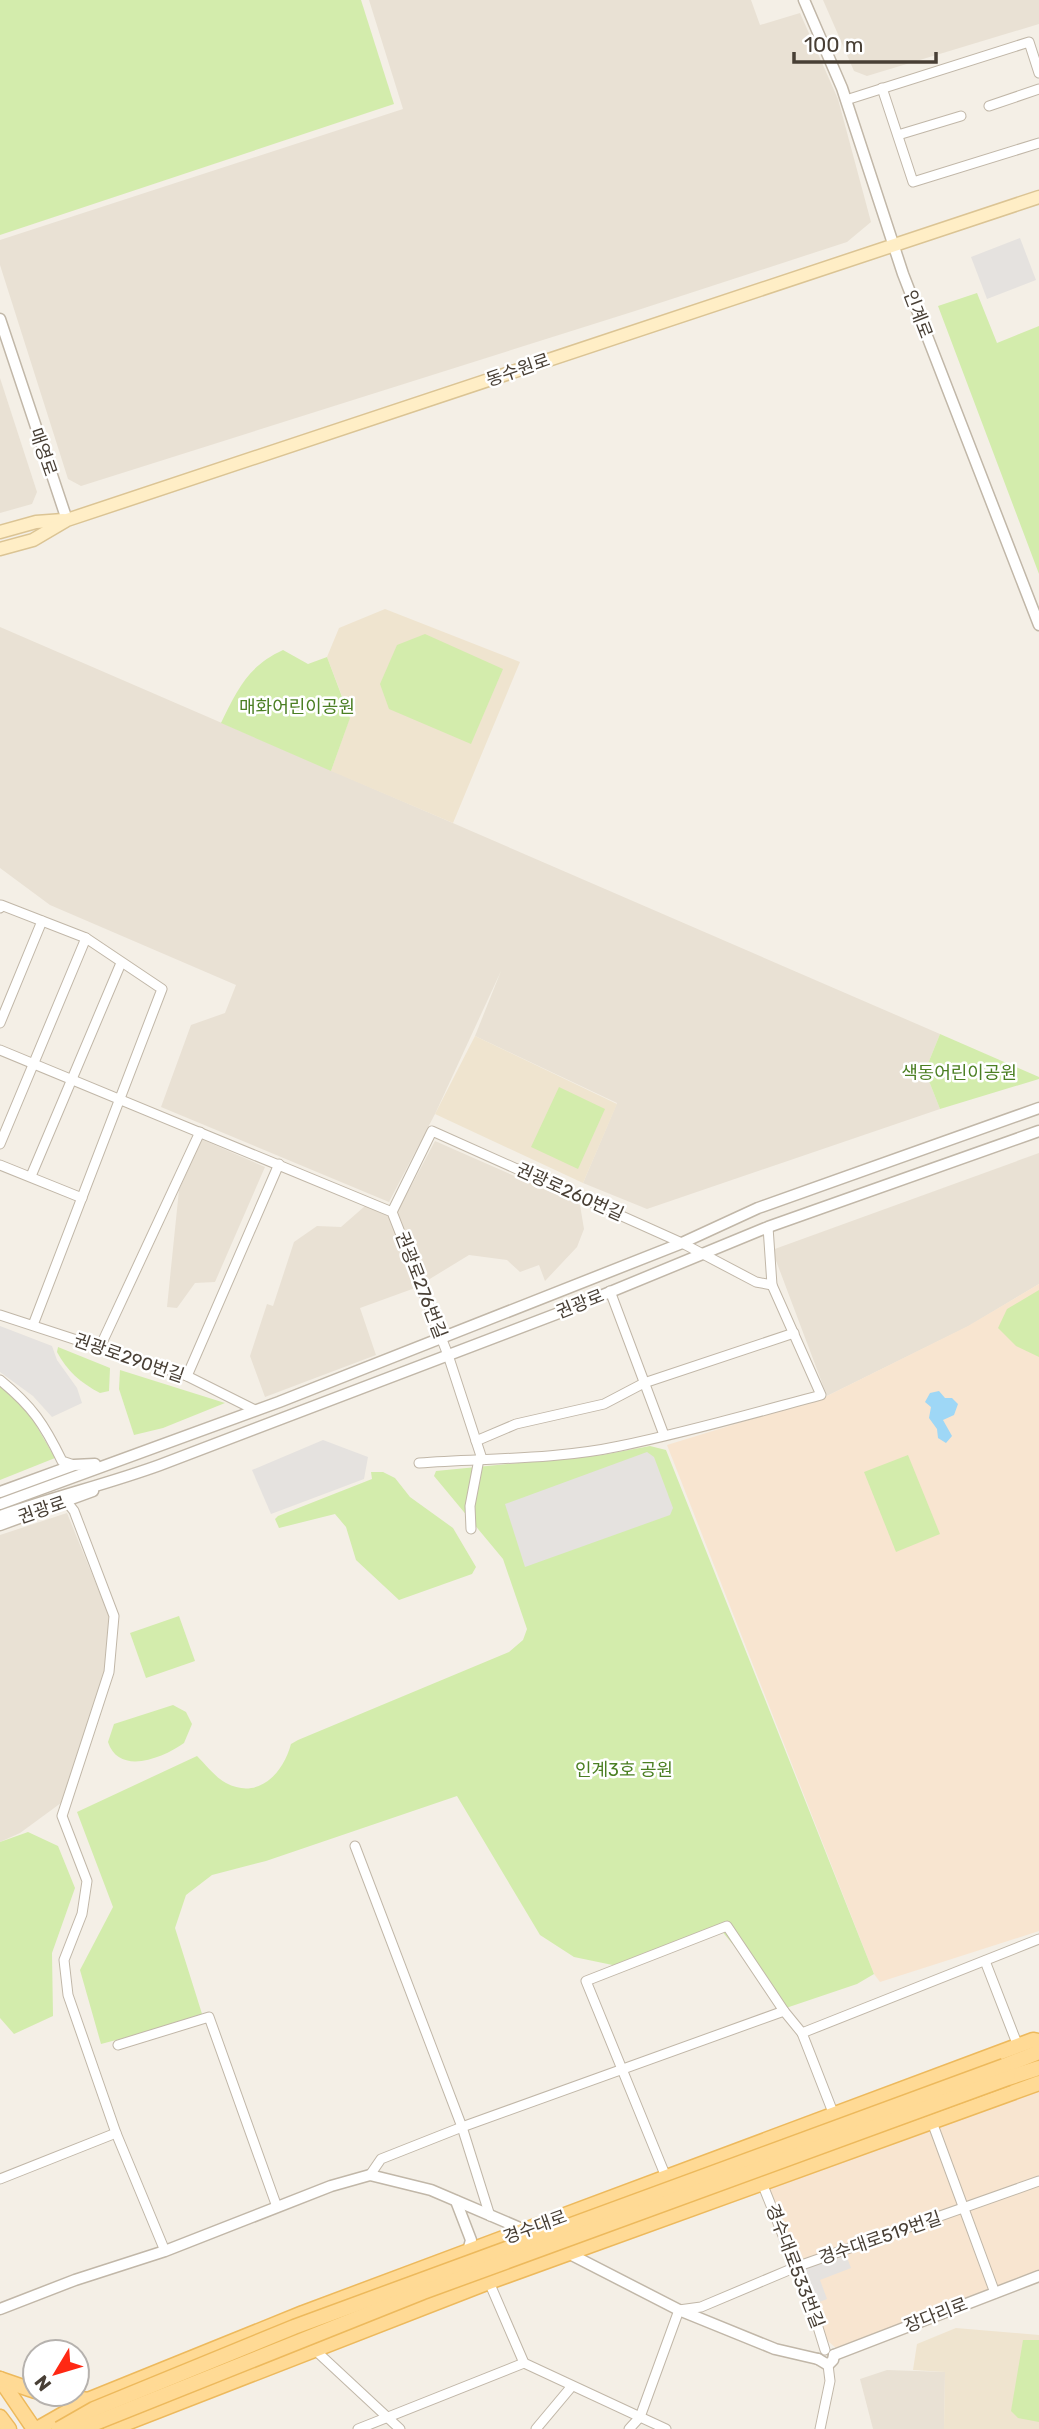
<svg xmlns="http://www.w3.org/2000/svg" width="1039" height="2429" font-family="Rubik,'Noto Sans KR',sans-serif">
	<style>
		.residential { fill: #e9e1d4 }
		.commercial { fill: #f8e5d0 }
		.education { fill: #efe4cf }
		.green { fill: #d3ecac }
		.parking { fill: #e5e2df }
		.water { fill: #9ed7f6 }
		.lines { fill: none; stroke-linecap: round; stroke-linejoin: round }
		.minor-casing { stroke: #c1b7a8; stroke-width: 11 }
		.tertiary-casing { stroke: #c1b7a8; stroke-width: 13 }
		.secondary-casing { stroke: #dbc494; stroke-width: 15 }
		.primary-casing { stroke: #edb95c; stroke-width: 17 }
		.minor { stroke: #fff; stroke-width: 9 }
		.tertiary { stroke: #fff; stroke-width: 10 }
		.secondary { stroke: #ffeec6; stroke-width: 12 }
		.primary { stroke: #ffda95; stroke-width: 14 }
		.primary-bridge-casing { stroke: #edb95c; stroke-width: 17; stroke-linecap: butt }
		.primary-bridge { stroke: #ffda95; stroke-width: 14 }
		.labels { text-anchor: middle; stroke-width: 5; stroke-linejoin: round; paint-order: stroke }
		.street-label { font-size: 18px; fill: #483f35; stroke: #fff }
		.park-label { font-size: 18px; fill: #4b7f23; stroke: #fff }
	</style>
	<rect width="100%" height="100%" fill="#f4efe6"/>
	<g class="residential">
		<polygon points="369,0 751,0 760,25 800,13 838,99 871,222 847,242 635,311 81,486 68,479 0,265 0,240 403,109"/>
		<polygon points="823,0 1039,0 1039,24 867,76 854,71"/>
		<polygon points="0,378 37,492 32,504 0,513"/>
		<polygon points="0,627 940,1034 925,1071 940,1109 647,1209 583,1183 617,1103 475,1036 501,971 435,1114 389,1202 161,1107 191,1025 225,1013 236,985 50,905 0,868"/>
		<polygon points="201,1139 265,1167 215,1282 195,1283 177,1308 167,1307 179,1190"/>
		<polygon points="435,1141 580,1205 584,1229 577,1247 545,1281 539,1265 520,1272 507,1260 469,1255 415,1288 360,1308 376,1355 265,1397 250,1356 267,1304 273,1306 294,1242 317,1226 341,1227 365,1206 388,1216 398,1211"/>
		<polygon points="1039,1153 1039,1284 969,1326 827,1396 772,1250"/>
		<polygon points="67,1513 109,1616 109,1672 65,1800 20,1833 0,1842 0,1535"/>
		<polygon points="887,2370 945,2372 944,2429 873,2429 860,2379"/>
	</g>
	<g class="commercial">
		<polygon points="1039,1284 1039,1931 880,1982 874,1974 667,1445 827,1396 968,1326"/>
		<polygon points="1039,2083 1039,2272 837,2349 828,2341 768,2187"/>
	</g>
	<g class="education">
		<polygon points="385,609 520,662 453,823 331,771 350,717 327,657 339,628"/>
		<polygon points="475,1036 617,1104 583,1183 435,1114"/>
		<polygon points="956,2328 1039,2335 1039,2429 944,2429 945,2372 913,2370 917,2344"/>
	</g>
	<g class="green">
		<polygon points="0,0 361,0 394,104 0,235"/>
		<polygon points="977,293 997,343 1039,326 1039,574 938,306"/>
		<polygon points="425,634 503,669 471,744 389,709 380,684 397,645"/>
		<path d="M283,650L308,664L327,657L350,718L331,771L221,723C237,690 248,666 283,650Z"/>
		<polygon points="940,1034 1039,1077 1039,1079 940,1109 925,1071"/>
		<polygon points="559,1087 605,1109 578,1169 531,1147"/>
		<polygon points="1039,1290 1039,1357 1016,1346 998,1328 1007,1309"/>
		<path d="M58,1347L110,1368L109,1391L100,1393C81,1383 67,1371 57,1352Z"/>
		<polygon points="120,1370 225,1403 163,1428 134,1435 119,1389"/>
		<polygon points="0,1386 29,1413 55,1458 0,1480"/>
		<path d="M650,1446L666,1450L874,1974L857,1984L786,2008L720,1929L627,1968L574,1957L540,1935L457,1796L266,1861L212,1875L186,1895L175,1928L203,2017L101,2044L80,1970L113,1907L77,1812L197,1756C206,1765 215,1777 226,1783C258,1800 283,1774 291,1744L298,1740L509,1652L523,1640L527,1629L503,1559L434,1476L436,1471L602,1455Z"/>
		<polygon points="908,1455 940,1534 896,1552 864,1472"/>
		<polygon points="371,1472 383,1472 395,1478 410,1497 453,1528 476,1567 472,1574 399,1600 356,1560 346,1527 335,1514 279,1528 275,1519 278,1516 372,1479"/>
		<polygon points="179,1616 195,1661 146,1678 130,1633"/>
		<path d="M173,1705L186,1712L192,1724L184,1743C163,1758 119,1776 108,1742L114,1724Z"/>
		<polygon points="28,1832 58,1846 75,1888 52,1953 53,2016 14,2034 0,2018 0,1842"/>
		<polygon points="1023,2340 1039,2340 1039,2422 1018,2418 1011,2411"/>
	</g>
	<g class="parking">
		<polygon points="1020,238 1036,280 987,299 971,257"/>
		<polygon points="0,1326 52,1346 57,1360 77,1388 82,1403 52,1417 33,1396 0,1372"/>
		<polygon points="323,1440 368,1457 364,1479 271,1514 252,1470"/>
		<polygon points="647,1452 654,1457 673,1508 670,1515 525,1567 505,1504"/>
		<polygon points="845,2252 851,2268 820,2280 827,2299 812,2305 799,2270"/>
	</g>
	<polygon class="water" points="939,1391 945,1398 952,1398 958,1404 954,1415 943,1420 952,1436 946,1443 938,1438 937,1429 929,1418 931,1407 925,1402 930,1393"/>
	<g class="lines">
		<defs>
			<g id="minor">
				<polyline points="882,88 913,182 1039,143"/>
				<polyline points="846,100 1029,42 1039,73"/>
				<polyline points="989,106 1039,89"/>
				<polyline points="898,135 961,116"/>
				<polyline points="0,908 1,905 86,938 162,989 33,1325"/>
				<polyline points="0,1023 42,921"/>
				<polyline points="0,1050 392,1212 448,1355 482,1459"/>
				<polyline points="0,1144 86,938"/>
				<polyline points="0,1165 82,1198"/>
				<polyline points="31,1176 121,963"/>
				<polyline points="392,1212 432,1131 682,1243 756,1282 772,1285"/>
				<polyline points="610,1291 664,1435"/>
				<polyline points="0,1315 187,1376 255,1410"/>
				<polyline points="100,1347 200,1132"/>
				<polyline points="187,1376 279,1164"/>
				<path d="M0,1380C32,1406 44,1424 62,1461L74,1465"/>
				<polyline points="476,1441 516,1424 604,1404 644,1383 794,1333"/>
				<path d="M419,1463C485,1458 555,1460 620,1446C688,1432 754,1413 821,1395L772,1285L768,1227"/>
				<polyline points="67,1502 74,1511 114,1616 109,1672 62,1816 87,1881 82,1914 64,1960 68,1995 116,2133 165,2251"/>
				<polyline points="471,1529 470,1506 479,1459"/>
				<polyline points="355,1846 462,2127 490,2216"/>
				<polyline points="985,1961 1018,2046"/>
				<polyline points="118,2045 209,2017 277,2207"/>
				<polyline points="834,2115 802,2033 1039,1939"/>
				<polyline points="932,2122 995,2293"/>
				<polyline points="370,2175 381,2159 462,2127 784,2011 802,2033"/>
				<polyline points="666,2177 586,1981 727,1926 784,2011"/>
				<polyline points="0,2179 116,2133"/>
				<polyline points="762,2183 813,2311 825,2350"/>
				<polyline points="489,2282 524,2363 666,2429"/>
				<polyline points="315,2350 400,2429"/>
				<polyline points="358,2429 524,2363"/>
				<polyline points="536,2429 572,2386"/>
				<polyline points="629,2429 640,2417 679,2310 701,2307 796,2267 1039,2181"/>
				<polyline points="820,2429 830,2381 828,2365"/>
			</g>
			<g id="tertiary">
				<polyline points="804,0 842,88 903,274 1039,625"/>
				<polyline points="0,319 67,520"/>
				<polyline points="0,1492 74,1465 95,1464"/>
				<polyline points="0,1504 279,1402 682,1243 758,1208 1039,1108"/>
				<path d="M0,1516C53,1497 108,1484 160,1465L564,1311L768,1227L1039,1131"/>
				<polyline points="0,1525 93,1491"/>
				<polyline points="456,2201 471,2240 468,2251"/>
				<polyline points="566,2252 679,2310 775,2349 818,2359"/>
				<polyline points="0,2309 75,2280 165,2251 331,2186 370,2175 431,2190 527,2231"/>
				<polyline points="834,2355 1039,2276"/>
				<polyline points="818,2359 828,2365 833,2360 834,2355"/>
			</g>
			<g id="secondary">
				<polyline points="0,532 36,522 63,520"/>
				<polyline points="0,549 33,540 67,520 1039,197"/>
			</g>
			<g id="primary">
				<polyline points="1004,2066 1039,2052"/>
				<polyline points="1008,2078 1039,2068"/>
				<polyline points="0,2379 34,2429"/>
				<polyline points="0,2379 35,2391"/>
				<polyline points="44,2394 88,2400"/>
				<polyline points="0,2417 9,2429"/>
				<polyline points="37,2429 88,2400 303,2313 1033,2040 1039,2041"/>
				<polyline points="111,2429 489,2282 1039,2083"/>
			</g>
		</defs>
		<use href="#minor" class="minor-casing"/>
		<use href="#tertiary" class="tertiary-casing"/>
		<use href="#secondary" class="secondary-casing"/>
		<use href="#primary" class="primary-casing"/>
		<use href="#minor" class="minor"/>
		<use href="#tertiary" class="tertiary"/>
		<use href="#secondary" class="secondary"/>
		<use href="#primary" class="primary"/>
		<defs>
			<g id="primary-bridge">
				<polyline points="59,2429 94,2409 294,2327 1004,2066"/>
				<polyline points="80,2429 423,2292 1008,2078"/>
			</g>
		</defs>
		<use href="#primary-bridge" class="primary-bridge-casing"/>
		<use href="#primary-bridge" class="primary-bridge"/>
	</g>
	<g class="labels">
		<g class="street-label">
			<text transform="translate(918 314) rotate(69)" y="6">인계로</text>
			<text transform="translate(518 370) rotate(-19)" y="6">동수원로</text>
			<text transform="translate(43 452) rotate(71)" y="6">매영로</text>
			<text transform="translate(570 1192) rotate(24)" y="6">권광로260번길</text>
			<text transform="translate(421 1285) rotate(69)" y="6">권광로276번길</text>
			<text transform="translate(580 1304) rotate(-22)" y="6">권광로</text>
			<text transform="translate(129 1358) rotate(19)" y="6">권광로290번길</text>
			<text transform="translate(42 1510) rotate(-19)" y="6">권광로</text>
			<text transform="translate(535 2227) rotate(-20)" y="6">경수대로</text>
			<text transform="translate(880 2238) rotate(-19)" y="6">경수대로519번길</text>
			<text transform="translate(795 2266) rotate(69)" y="6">경수대로533번길</text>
			<text transform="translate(936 2315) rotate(-21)" y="6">장다리로</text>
		</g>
		<g class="park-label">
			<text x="297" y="713">매화어린이공원</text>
			<text x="959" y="1079">색동어린이공원</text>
			<text x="624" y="1776">인계3호 공원</text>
		</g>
	</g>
	<g transform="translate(56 2373) rotate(232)"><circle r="33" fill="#ffffff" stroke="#b6b2ae" stroke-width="2"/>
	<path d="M0-5L12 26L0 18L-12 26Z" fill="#ff2813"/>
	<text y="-10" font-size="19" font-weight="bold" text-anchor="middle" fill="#483f35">N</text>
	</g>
	<path d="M794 52v10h142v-10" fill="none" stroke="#483f35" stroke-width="3.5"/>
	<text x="804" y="52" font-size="21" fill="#483f35" stroke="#ffffff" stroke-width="5" paint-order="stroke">100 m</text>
</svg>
